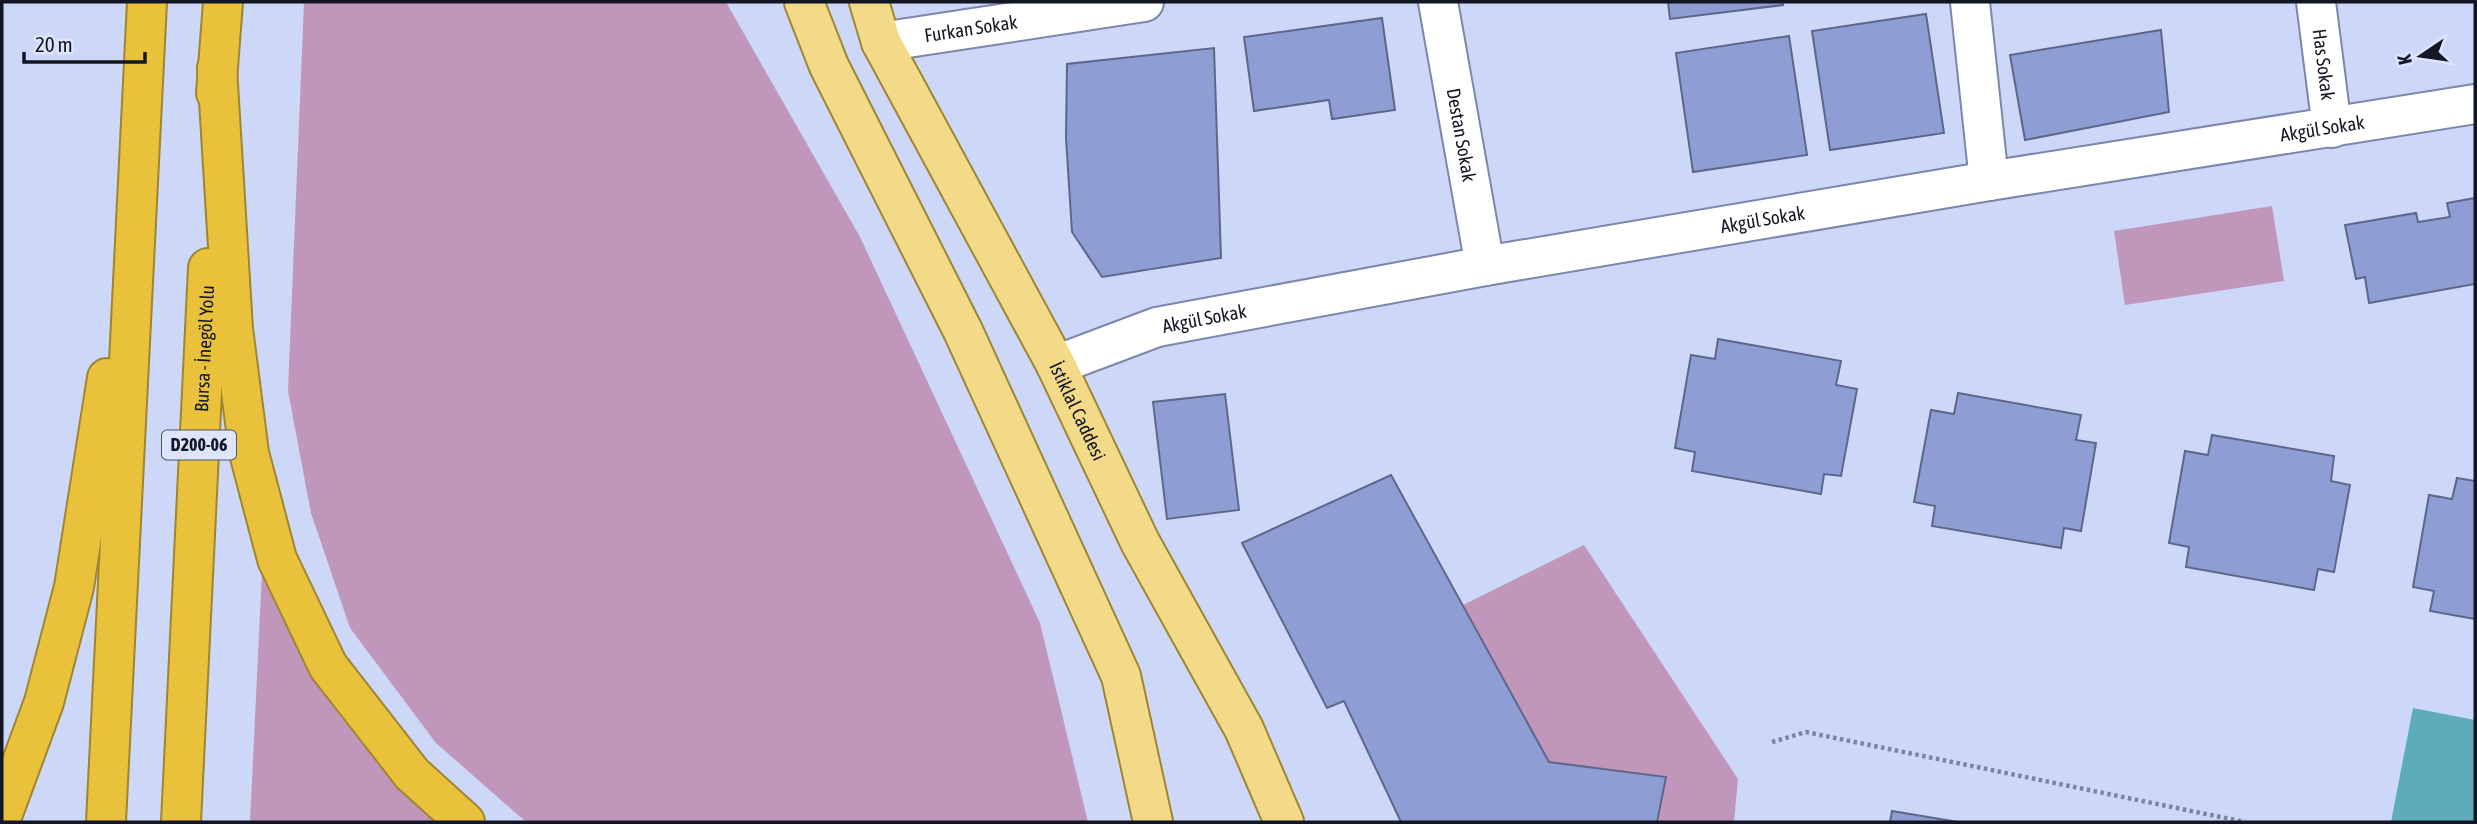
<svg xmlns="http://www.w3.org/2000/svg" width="2477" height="824" font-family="'Asap Condensed',sans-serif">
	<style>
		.green { fill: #c097ba }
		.water { fill: #5cacbb }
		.building { fill: #8e9ed4; stroke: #5d678b; stroke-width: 2 }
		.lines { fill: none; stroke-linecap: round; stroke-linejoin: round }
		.minor-casing { stroke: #7c87ac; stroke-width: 42 }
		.major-casing { stroke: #9e8633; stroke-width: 42 }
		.highway-casing { stroke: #9e8633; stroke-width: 42 }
		.path { stroke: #7c839c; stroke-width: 4.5; stroke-dasharray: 3.5 3.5; stroke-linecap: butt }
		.minor { stroke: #fff; stroke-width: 38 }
		.major { stroke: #f2da89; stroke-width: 38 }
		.highway { stroke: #e9c13b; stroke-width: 38 }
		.labels { text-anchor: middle; stroke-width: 5; stroke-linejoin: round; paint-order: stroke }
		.shield { fill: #dde5fe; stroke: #505566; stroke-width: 2 }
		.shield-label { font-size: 18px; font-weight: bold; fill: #131725 }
		.street-label { font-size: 19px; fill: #131725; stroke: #dde5fe }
	</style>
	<rect width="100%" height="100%" fill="#cdd7f8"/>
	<g class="green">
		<polygon points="304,2 726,2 860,237 1040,623 1088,822 526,822 436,743 350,628 311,513 288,391"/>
		<polygon points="2272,206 2284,281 2125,305 2114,231"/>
		<polygon points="1584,545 1738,779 1734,822 1657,822 1666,778 1549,762 1463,605"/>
		<path d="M262,572C282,616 301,661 329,701C361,746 401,784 442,822H250Z"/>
	</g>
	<polygon class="water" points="2413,708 2475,720 2475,822 2391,822"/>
	<g class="building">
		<polygon points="1668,2 1783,2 1783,5 1670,19"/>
		<polygon points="1926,14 1944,133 1830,150 1812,31"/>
		<polygon points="1382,18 1395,110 1332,119 1329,100 1254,111 1244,37"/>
		<polygon points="2161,30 2169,112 2025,140 2010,55"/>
		<polygon points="1789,36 1807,155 1693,172 1676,53"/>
		<polygon points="1214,48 1221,258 1102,277 1072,232 1066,138 1067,64"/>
		<polygon points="2475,198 2475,284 2369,303 2365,277 2356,279 2345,225 2416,213 2418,222 2450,217 2447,203"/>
		<polygon points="1718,339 1841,361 1836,385 1857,389 1841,476 1824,474 1821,494 1692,471 1695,452 1675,448 1691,355 1715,359"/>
		<polygon points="1958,393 2081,415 2076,440 2096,443 2081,531 2064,528 2061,548 1932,526 1935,506 1914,502 1931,410 1954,414"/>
		<polygon points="1225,394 1239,510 1167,519 1153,402"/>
		<polygon points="2212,435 2334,456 2331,481 2350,485 2334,572 2318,569 2314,590 2186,567 2189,547 2169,543 2185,451 2208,455"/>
		<polygon points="1391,475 1549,762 1666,777 1657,822 1401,822 1344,701 1327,708 1242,543"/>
		<polygon points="2457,478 2475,481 2475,619 2430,611 2434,591 2413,587 2429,495 2452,499"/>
		<polygon points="1892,811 1958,822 1890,822"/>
	</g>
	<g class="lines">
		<defs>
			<g id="minor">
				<path id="s1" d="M1438,2L1485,266"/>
				<polyline points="1970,2 1989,181"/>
				<path id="s2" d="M2316,2L2332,128"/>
				<path id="s3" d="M881,42L1144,2"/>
				<path id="s4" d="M1056,365L1157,327L1485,266L1989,181L2475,104"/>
			</g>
			<g id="major">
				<polyline points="804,2 829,66 963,331 1121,676 1153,822"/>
				<path id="s5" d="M869,2L881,42L1056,365L1140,542L1244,729L1284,822"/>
			</g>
			<g id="highway">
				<polyline points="217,68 233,329 249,453 277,559 328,666 412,774 465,822"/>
				<polyline points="216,93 223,2"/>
				<polyline points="2,816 44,702 74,587 107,378"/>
				<polyline points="106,822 147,2"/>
				<path id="s6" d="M181,822L208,268"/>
			</g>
		</defs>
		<use href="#minor" class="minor-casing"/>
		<use href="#major" class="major-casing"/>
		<use href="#highway" class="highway-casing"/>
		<polyline class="path" points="1772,742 1806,732 2245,822"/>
		<use href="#minor" class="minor"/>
		<use href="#major" class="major"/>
		<use href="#highway" class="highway"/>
	</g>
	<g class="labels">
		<rect class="shield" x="162" y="430.5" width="74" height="29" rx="5"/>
		<g class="shield-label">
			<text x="199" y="451">D200-06</text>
		</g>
		<g class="street-label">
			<text dy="7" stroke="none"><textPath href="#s3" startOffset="91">Furkan Sokak</textPath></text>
			<text dy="7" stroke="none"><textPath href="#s2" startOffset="63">Has Sokak</textPath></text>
			<text dy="7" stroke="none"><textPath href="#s4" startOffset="1290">Akgül Sokak</textPath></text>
			<text dy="7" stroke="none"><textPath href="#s1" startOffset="135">Destan Sokak</textPath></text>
			<text dy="7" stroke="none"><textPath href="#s4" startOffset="723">Akgül Sokak</textPath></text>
			<text dy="7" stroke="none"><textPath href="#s4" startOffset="156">Akgül Sokak</textPath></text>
			<text dy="7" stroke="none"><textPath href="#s6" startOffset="474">Bursa - İnegöl Yolu</textPath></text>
			<text dy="7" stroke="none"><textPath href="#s5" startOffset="460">İstiklal Caddesi</textPath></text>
		</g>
	</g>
	<rect width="2477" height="824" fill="none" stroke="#131725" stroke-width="7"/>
	<g transform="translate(2421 56) rotate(257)" stroke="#dde5fe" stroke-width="5" paint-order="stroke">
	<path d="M0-5L12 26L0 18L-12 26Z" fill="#131725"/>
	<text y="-10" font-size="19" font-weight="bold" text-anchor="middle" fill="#131725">K</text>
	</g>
	<path d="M24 52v10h121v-10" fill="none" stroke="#131725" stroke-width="3.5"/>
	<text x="35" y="52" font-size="21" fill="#131725" stroke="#dde5fe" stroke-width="5" paint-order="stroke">20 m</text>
</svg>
